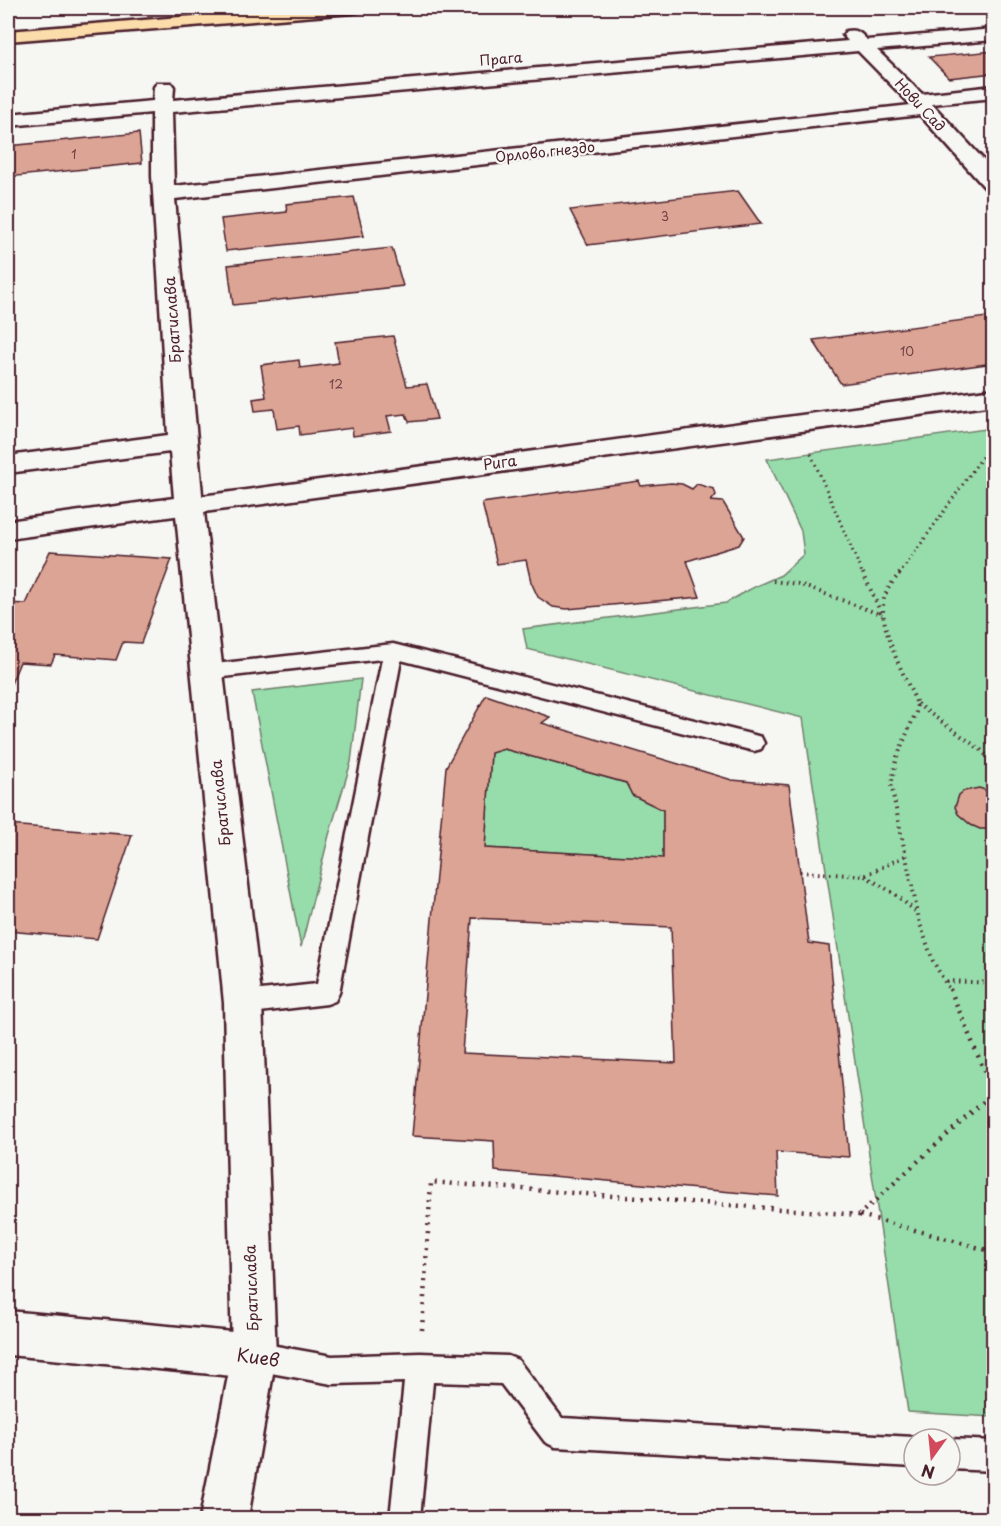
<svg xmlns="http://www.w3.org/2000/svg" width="1001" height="1526" font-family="'Playpen Sans',sans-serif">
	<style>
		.green { fill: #96ddab; stroke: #707e6b; stroke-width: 1.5 }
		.building { fill: #dba494; stroke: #4a1f2b; stroke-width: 1.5; fill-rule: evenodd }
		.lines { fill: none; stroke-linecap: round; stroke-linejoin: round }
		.lane-casing { stroke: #4a1f2b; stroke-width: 5 }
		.street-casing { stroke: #4a1f2b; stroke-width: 5 }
		.secondary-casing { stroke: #4a1f2b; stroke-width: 5 }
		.highway-casing { stroke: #4a1f2b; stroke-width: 5 }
		.path-far2 { stroke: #4a1f2b; stroke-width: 3; stroke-dasharray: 1.5 4; stroke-linecap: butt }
		.path-far1 { stroke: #4a1f2b; stroke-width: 4; stroke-dasharray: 1.5 4.5; stroke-linecap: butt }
		.path { stroke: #4a1f2b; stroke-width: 4.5; stroke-dasharray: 2 6; stroke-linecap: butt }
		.lane { fill: #f6f6f2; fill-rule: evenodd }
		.street { fill: #f6f6f2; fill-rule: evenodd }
		.secondary { fill: #f6f6f2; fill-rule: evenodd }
		.highway { fill: #fbdcab; fill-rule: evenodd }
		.labels { text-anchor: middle; stroke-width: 4.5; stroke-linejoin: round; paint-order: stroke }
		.number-label { font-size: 12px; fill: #6e4045 }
		.far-street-label { font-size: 14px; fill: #4a1f2b; stroke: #f6f6f2 }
		.street-label { font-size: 15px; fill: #4a1f2b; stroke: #f6f6f2 }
		.near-street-label { font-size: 18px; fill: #4a1f2b; stroke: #f6f6f2 }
	</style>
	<rect width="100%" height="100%" fill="#f6f6f2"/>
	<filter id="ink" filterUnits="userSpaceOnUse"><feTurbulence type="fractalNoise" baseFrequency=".0167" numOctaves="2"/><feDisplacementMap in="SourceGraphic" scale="12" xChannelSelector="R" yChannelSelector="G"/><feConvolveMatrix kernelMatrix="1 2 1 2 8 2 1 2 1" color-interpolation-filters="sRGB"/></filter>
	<g filter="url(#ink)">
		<g class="green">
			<polygon points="993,428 993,1417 908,1412 803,718 527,649 523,629 726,603 754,587 781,575 804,554 801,531 767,459"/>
			<polygon points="361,679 351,762 329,835 301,947 252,692"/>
			<polygon points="504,749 626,783 632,795 663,810 663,858 485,848 491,753"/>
		</g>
		<g class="building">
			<polygon points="994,51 994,73 949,78 929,57"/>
			<polygon points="139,133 142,163 8,177 8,146"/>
			<polygon points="738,191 761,224 588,245 570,210"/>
			<polygon points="354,197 364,236 226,251 221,219 287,212 286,204"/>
			<polygon points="392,248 403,286 233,305 228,265"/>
			<polygon points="994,316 994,363 841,384 813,340"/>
			<polygon points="393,336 407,386 427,384 437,419 409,422 406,414 387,416 391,431 353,436 352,428 300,435 299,426 277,429 274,409 255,411 253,399 266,397 261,365 299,360 300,368 339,363 335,342"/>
			<polygon points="639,481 641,486 671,483 682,484 692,489 697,484 714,489 716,495 711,501 723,502 744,537 739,545 687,561 700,597 567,609 553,607 538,597 531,582 526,560 497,564 482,503"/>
			<polygon points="50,551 172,559 141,643 123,642 116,660 55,655 51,664 20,662 8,691 8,603 26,604"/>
			<path d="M486,695L550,717L542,723L732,780L789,785L809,943L829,946L849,1157L776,1152L778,1196L495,1171L494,1141L412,1136L446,767ZM504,749L626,783L632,795L663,810V858L485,848L491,753ZM472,918L671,927L676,1063L462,1053Z"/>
			<polygon points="979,788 994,793 994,829 980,829 971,825 958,814 955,807 959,795 964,791"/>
			<polygon points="8,825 132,835 97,939 8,931"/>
		</g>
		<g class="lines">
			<defs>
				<g id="lane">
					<polygon points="393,644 754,735 761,737 764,743 761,749 754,751 401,660 339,993 335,1001 327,1004 243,1014 234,1011 231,1003 234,995 243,992 317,984 382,659 206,679 199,677 196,672 199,667 206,665"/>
					<polygon points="254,1342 332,1356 420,1353 508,1356 518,1360 562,1418 914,1437 919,1439 914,1439 914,1467 555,1447 545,1442 501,1384 433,1382 420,1518 390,1518 404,1382 332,1384 254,1370 244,1366 240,1356 244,1346"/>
					<polygon points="950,1439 994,1441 994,1471 950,1469"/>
				</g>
				<g id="street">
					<path d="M994,29V40L877,50L922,94L994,86V98L932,104L994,171V190L986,189L920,115L175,199L203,505L199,511L189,514L8,539V521L174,498L170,452L8,473V456L168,435L152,176V113L8,126V114L153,101L154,87L157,83H171L174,87L173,100L848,41L843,35L846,31C856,29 860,32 867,40ZM858,51L911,105L174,186L172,112Z"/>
					<polygon points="8,1311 254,1334 270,1340 276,1356 270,1372 254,1378 8,1355"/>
				</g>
				<polygon id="secondary" points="994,389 994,405 204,512 262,1003 276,1356 248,1518 200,1518 232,1356 224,1003 175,505 179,499"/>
				<polygon id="highway" points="292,8 361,8 358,12 352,13 8,41 8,31"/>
			</defs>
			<use href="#lane" class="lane-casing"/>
			<use href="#street" class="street-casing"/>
			<use href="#secondary" class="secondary-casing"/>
			<use href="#highway" class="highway-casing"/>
			<g class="path-far2">
				<polyline points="811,454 863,575"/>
				<polyline points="899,575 994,440"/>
			</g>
			<g class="path-far1">
				<polyline points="863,573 882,615"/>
				<path d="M900,573C895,579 889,586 886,593C873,620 906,678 917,704L916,712L897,757L891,785L920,924L933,961L950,991"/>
				<polyline points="773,581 798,584 882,615"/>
				<polyline points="917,704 981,750 994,764"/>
				<polyline points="800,872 864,876 907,855"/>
				<polyline points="865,876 895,894 915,911"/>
				<polyline points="946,981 994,983"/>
			</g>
			<g class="path">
				<polyline points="950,989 994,1094"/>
				<polyline points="860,1215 994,1252"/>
				<polyline points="422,1330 431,1182 859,1215 993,1093"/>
			</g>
			<use href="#lane" class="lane"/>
			<use href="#street" class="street"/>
			<use href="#secondary" class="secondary"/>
			<use href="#highway" class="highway"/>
		</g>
	</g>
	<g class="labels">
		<g class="number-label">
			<text x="74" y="159">1</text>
			<text x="665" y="221">3</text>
			<text x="907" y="356">10</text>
			<text x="336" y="389">12</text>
		</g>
		<g class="far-street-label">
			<text transform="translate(501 59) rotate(-5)" y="5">Прага</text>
			<text transform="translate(920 105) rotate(47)" y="5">Нови Сад</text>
			<text transform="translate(545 152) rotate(-6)" y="5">Орлово гнездо</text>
		</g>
		<g class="street-label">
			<text transform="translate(173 320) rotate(-94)" y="5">Братислава</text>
			<text transform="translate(500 463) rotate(-8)" y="5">Рига</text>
			<text transform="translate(221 803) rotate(-96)" y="5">Братислава</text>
			<text transform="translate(252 1288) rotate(-92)" y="5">Братислава</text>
		</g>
		<g class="near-street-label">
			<text transform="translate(258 1358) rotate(8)" y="6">Киев</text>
		</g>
	</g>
	<rect width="1001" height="1526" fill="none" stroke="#f6f6f2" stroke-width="30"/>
	<rect x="15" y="15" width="971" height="1496" fill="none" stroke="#4a1f2b" stroke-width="2" filter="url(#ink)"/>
	<g transform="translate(932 1457) rotate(195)"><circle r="28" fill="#f6f6f2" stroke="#b1a0a2" stroke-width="1.5"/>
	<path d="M0-4.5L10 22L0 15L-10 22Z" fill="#d1495b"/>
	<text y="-9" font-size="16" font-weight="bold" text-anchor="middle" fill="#4a1f2b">N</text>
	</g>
</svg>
